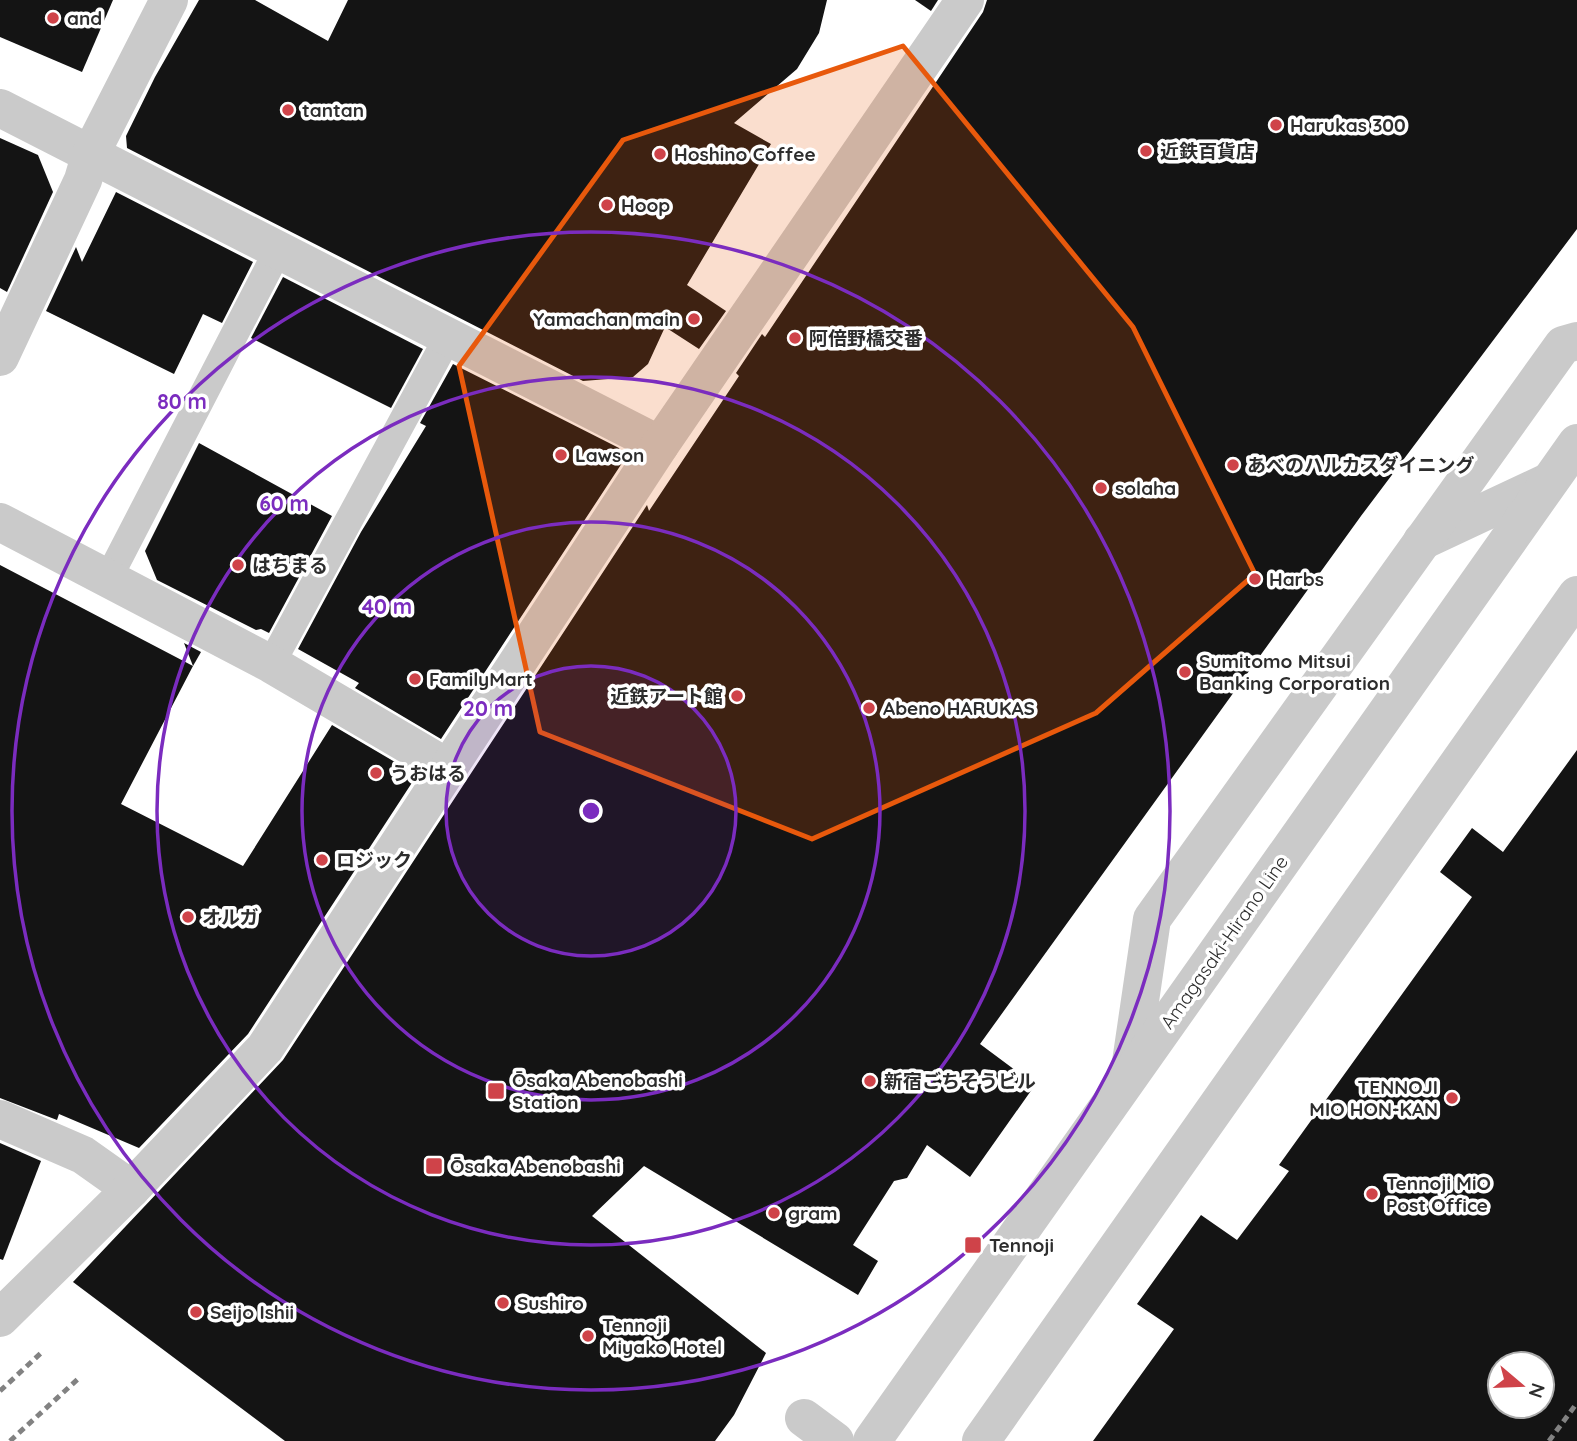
<svg xmlns="http://www.w3.org/2000/svg" width="1577" height="1441" font-family="Quicksand,'Noto Sans JP',sans-serif">
	<style>
		.building { fill: #141414; fill-rule: evenodd }
		.lines { fill: none; stroke-linecap: round; stroke-linejoin: round }
		.service { stroke: #cacaca; stroke-width: 28 }
		.minor { stroke: #cacaca; stroke-width: 38 }
		.tertiary { stroke: #cacaca; stroke-width: 38 }
		.rail { stroke: #828282; stroke-width: 5; stroke-dasharray: 7 5; stroke-linecap: butt }
		.marked { fill: #e8590c; fill-opacity: 0.2; stroke: #e8590c; stroke-width: 5; stroke-linejoin: round }
		.ring { fill: none; stroke: #7b2cbf; stroke-width: 3.5 }
		.poi-dot { fill: #cf4349; stroke: #fff; stroke-width: 2.5 }
		.labels { text-anchor: middle; stroke-width: 7; stroke-linejoin: round; paint-order: stroke }
		.poi-label { font-size: 19px; font-weight: bold; fill: #2d2d2d; stroke: #fff; text-anchor: start }
		.street-label { font-size: 19px; fill: #2d2d2d; stroke: #fff }
		.centre { fill: #7b2cbf; stroke: #fff; stroke-width: 3.5 }
		.ring-label { font-size: 21px; text-anchor: middle; font-weight: bold; fill: #7b2cbf; stroke: #fff; stroke-width: 7; stroke-linejoin: round; paint-order: stroke }
	</style>
	<rect width="100%" height="100%" fill="#fff"/>
	<g class="building">
		<polygon points="0,0 113,0 82,72 0,37"/>
		<polygon points="199,0 255,0 328,41 348,0 827,0 819,33 797,69 734,123 771,144 687,285 726,311 699,349 665,327 648,364 633,377 583,381 127,148 126,136 155,77"/>
		<polygon points="915,0 938,0 931,11"/>
		<polygon points="987,0 1577,0 1577,229 1361,516 980,1044 1035,1085 970,1177 927,1145 907,1178 894,1181 853,1245 878,1261 858,1295 644,1166 592,1216 766,1353 734,1415 715,1441 285,1441 73,1282 283,1060 647,505 649,511 739,376 736,373 762,334 765,337 983,12"/>
		<polygon points="0,138 38,155 53,192 7,292 0,288"/>
		<polygon points="116,192 253,262 222,323 203,314 174,374 46,311 76,247 82,262"/>
		<polygon points="283,277 423,349 391,408 251,338"/>
		<polygon points="453,364 619,448 624,460 441,739 355,688 359,683 298,649 361,532 426,426 420,423"/>
		<polygon points="199,443 332,516 269,633 261,629 256,630 157,580 145,551"/>
		<polygon points="0,565 193,666 121,804 243,866 332,725 417,775 248,1034 139,1148 59,1114 57,1120 0,1098"/>
		<polygon points="184,643 201,652 193,666"/>
		<path d="M1577,750V1441H1093L1174,1329L1137,1304L1201,1215L1237,1240L1289,1171L1279,1165L1472,897L1440,872L1472,828L1503,852ZM1500,1364H1542V1406H1500Z"/>
		<polygon points="0,1143 41,1161 3,1260 0,1259"/>
	</g>
	<g class="lines">
		<g class="service">
			<polyline points="109,577 277,252"/>
			<polyline points="271,664 447,339"/>
		</g>
		<g class="minor">
			<polyline points="0,108 660,445"/>
			<polyline points="0,357 83,180 91,153 169,0"/>
			<polyline points="0,522 271,664 448,768"/>
			<polyline points="0,1119 83,1155 131,1189"/>
			<polyline points="0,1318 131,1189 265,1048 660,445 965,0"/>
			<polyline points="804,1418 835,1441"/>
		</g>
		<g class="tertiary">
			<polyline points="1422,541 1548,482"/>
			<polyline points="1130,1069 1152,919 1563,345 1577,341"/>
			<polyline points="872,1441 1577,443"/>
			<polyline points="981,1441 1577,595"/>
		</g>
		<g class="rail">
			<polyline points="0,1391 41,1353"/>
			<polyline points="10,1441 78,1379"/>
			<polyline points="1549,1441 1577,1403"/>
		</g>
	</g>
	<path class="marked" d="M903,46L1133,327L1255,574L1096,713L812,839L540,732L459,366L623,140Z"/>
	<circle cx="591" cy="811" r="145" fill="#7b2cbf" fill-opacity=".12"/>
	<g class="ring">
		<circle cx="591" cy="811" r="145"/>
		<circle cx="591" cy="811" r="289"/>
		<circle cx="591" cy="811" r="434"/>
		<circle cx="591" cy="811" r="579"/>
	</g>
	<g class="poi-dot">
		<circle cx="53" cy="18" r="7"/>
		<circle cx="288" cy="110" r="7"/>
		<circle cx="1276" cy="125" r="7"/>
		<circle cx="1146" cy="151" r="7"/>
		<circle cx="660" cy="154" r="7"/>
		<circle cx="607" cy="205" r="7"/>
		<circle cx="694" cy="319" r="7"/>
		<circle cx="795" cy="338" r="7"/>
		<circle cx="561" cy="455" r="7"/>
		<circle cx="1233" cy="465" r="7"/>
		<circle cx="1101" cy="488" r="7"/>
		<circle cx="238" cy="565" r="7"/>
		<circle cx="1255" cy="579" r="7"/>
		<circle cx="1185" cy="672" r="7"/>
		<circle cx="415" cy="679" r="7"/>
		<circle cx="737" cy="696" r="7"/>
		<circle cx="869" cy="708" r="7"/>
		<circle cx="376" cy="773" r="7"/>
		<circle cx="322" cy="860" r="7"/>
		<circle cx="188" cy="917" r="7"/>
		<circle cx="870" cy="1081" r="7"/>
		<rect x="487" y="1082" width="18" height="18" rx="3.5"/>
		<circle cx="1452" cy="1098" r="7"/>
		<rect x="425" y="1157" width="18" height="18" rx="3.5"/>
		<circle cx="1372" cy="1194" r="7"/>
		<circle cx="774" cy="1213" r="7"/>
		<rect x="964" y="1236" width="18" height="18" rx="3.5"/>
		<circle cx="503" cy="1303" r="7"/>
		<circle cx="196" cy="1312" r="7"/>
		<circle cx="588" cy="1336" r="7"/>
	</g>
	<g class="labels">
		<g class="poi-label">
			<text x="67" y="25">and</text>
			<text x="302" y="117">tantan</text>
			<text x="1290" y="132">Harukas 300</text>
			<text x="1160" y="158">近鉄百貨店</text>
			<text x="674" y="161">Hoshino Coffee</text>
			<text x="621" y="212">Hoop</text>
			<text x="680" y="326" text-anchor="end">Yamachan main</text>
			<text x="809" y="345">阿倍野橋交番</text>
			<text x="575" y="462">Lawson</text>
			<text x="1247" y="472">あべのハルカスダイニング</text>
			<text x="1115" y="495">solaha</text>
			<text x="252" y="572">はちまる</text>
			<text x="1269" y="586">Harbs</text>
			<text x="1199" y="668">Sumitomo Mitsui<tspan x="1199" dy="22">Banking Corporation</tspan></text>
			<text x="429" y="686">FamilyMart</text>
			<text x="723" y="703" text-anchor="end">近鉄アート館</text>
			<text x="883" y="715">Abeno HARUKAS</text>
			<text x="390" y="780">うおはる</text>
			<text x="336" y="867">ロジック</text>
			<text x="202" y="924">オルガ</text>
			<text x="512" y="1087">Ōsaka Abenobashi<tspan x="512" dy="22">Station</tspan></text>
			<text x="884" y="1088">新宿ごちそうビル</text>
			<text x="1438" y="1094" text-anchor="end">TENNOJI<tspan x="1438" dy="22">MIO HON-KAN</tspan></text>
			<text x="450" y="1173">Ōsaka Abenobashi</text>
			<text x="1386" y="1190">Tennoji MiO<tspan x="1386" dy="22">Post Office</tspan></text>
			<text x="788" y="1220">gram</text>
			<text x="989" y="1252">Tennoji</text>
			<text x="517" y="1310">Sushiro</text>
			<text x="210" y="1319">Seijo Ishii</text>
			<text x="602" y="1332">Tennoji<tspan x="602" dy="22">Miyako Hotel</tspan></text>
		</g>
		<g class="street-label">
			<text transform="translate(1224 942) rotate(-55)" y="7">Amagasaki-Hirano Line</text>
		</g>
	</g>
	<circle cx="591" cy="811" r="10" class="centre"/>
	<g class="ring-label">
		<text x="182" y="409">80 m</text>
		<text x="284" y="511">60 m</text>
		<text x="387" y="614">40 m</text>
		<text x="488" y="716">20 m</text>
	</g>
	<g transform="translate(1521 1385) rotate(109)"><circle r="33" fill="#ffffff" stroke="#ababab" stroke-width="2"/>
	<path d="M0-5L12 26L0 18L-12 26Z" fill="#cf4349"/>
	<text y="-10" font-size="19" font-weight="bold" text-anchor="middle" fill="#2d2d2d">N</text>
	</g>
</svg>
